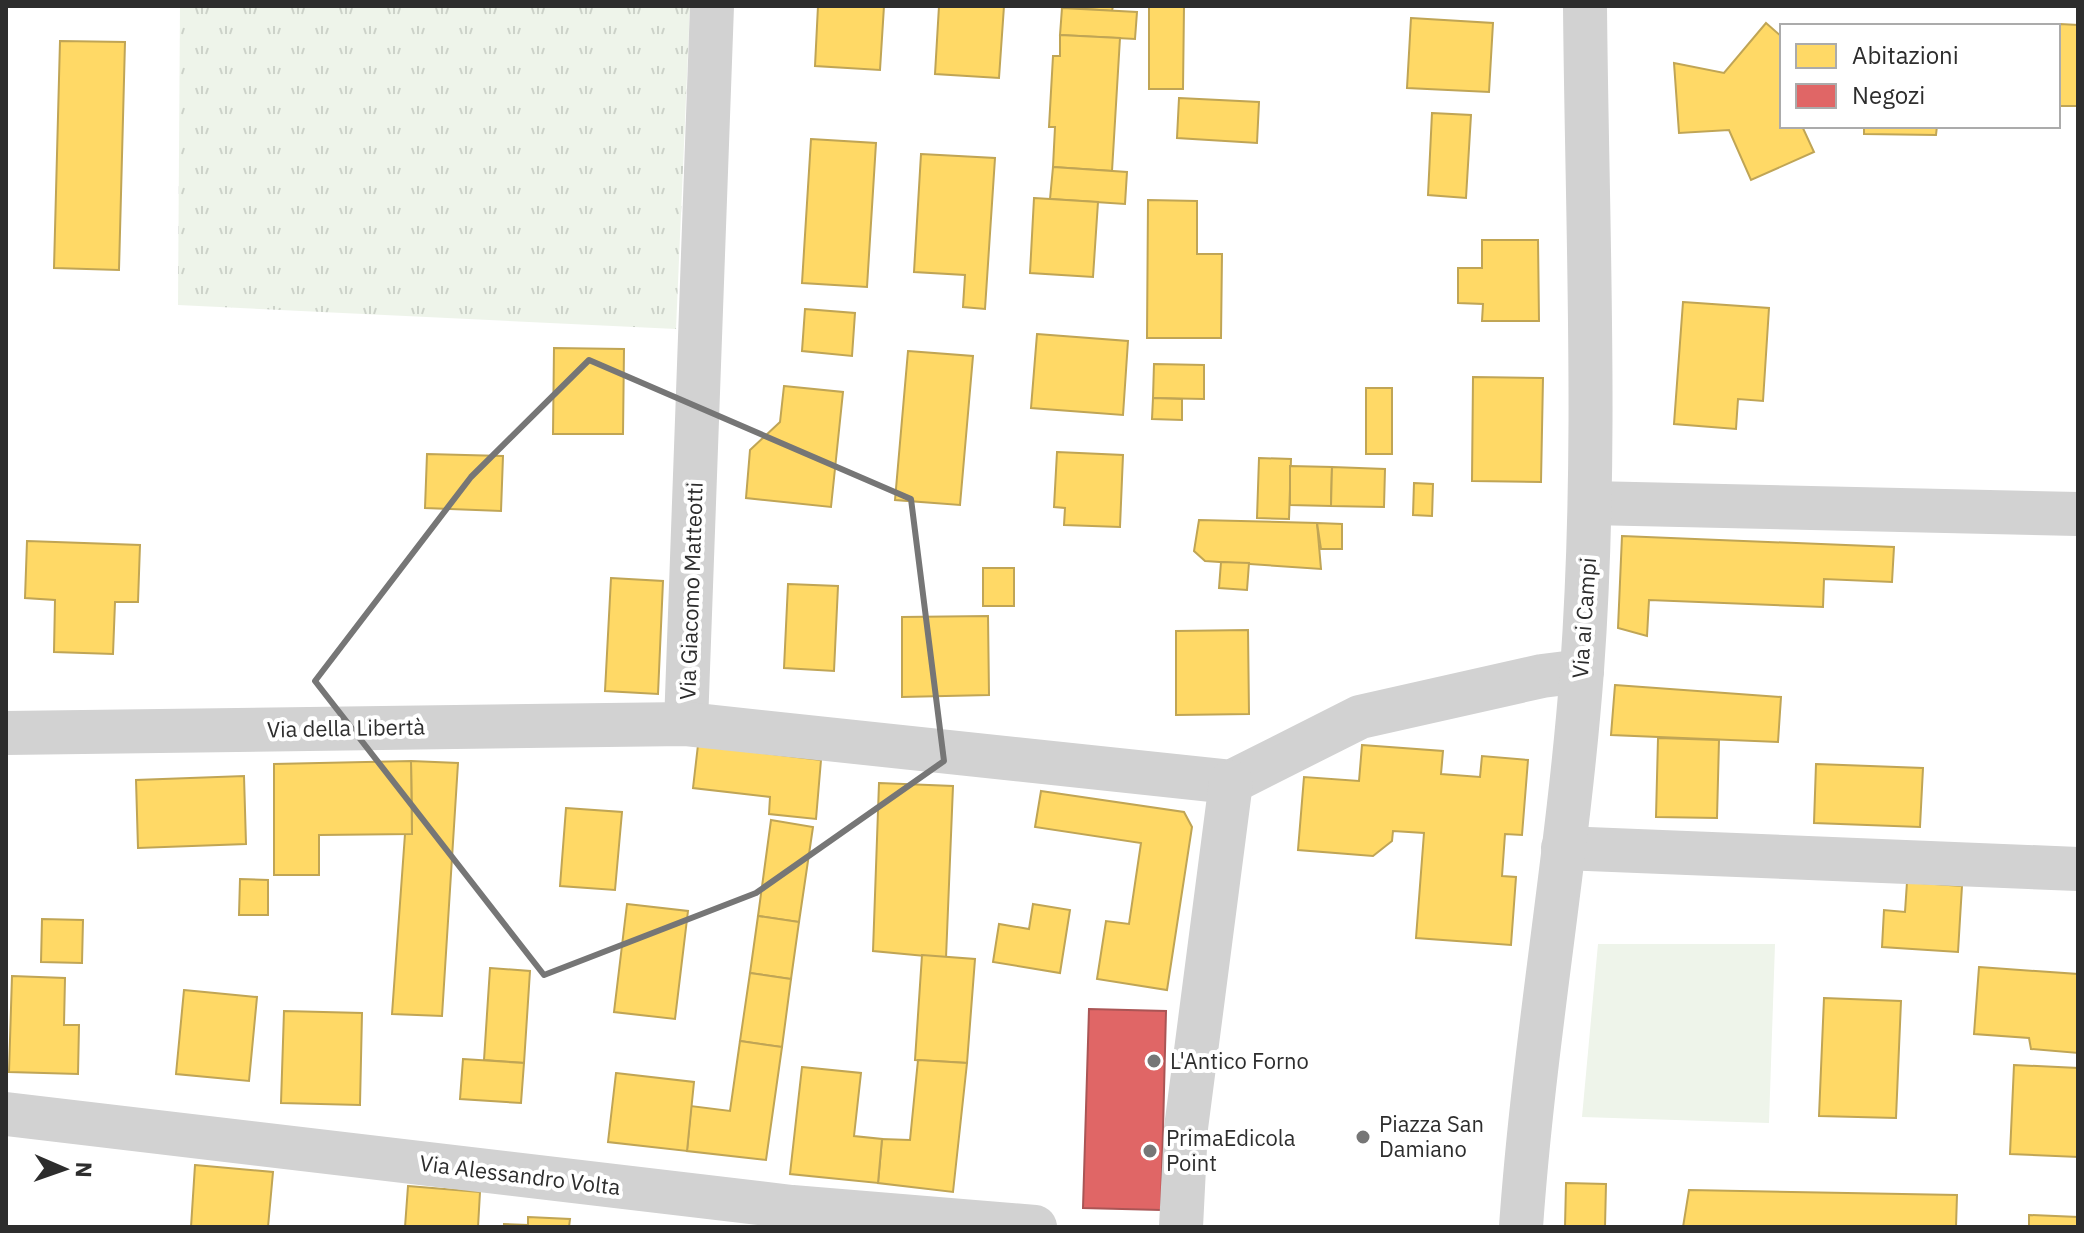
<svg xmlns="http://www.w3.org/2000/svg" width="2084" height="1233" font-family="'IBM Plex Sans',sans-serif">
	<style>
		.grass { fill: url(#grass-tufts) }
		.park { fill: #eef4ea }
		.homes { fill: #ffd966; stroke: #c0a555; stroke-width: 2 }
		.shops { fill: #e06666; stroke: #a55; stroke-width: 2 }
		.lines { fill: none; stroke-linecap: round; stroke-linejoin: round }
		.minor { stroke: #d2d2d2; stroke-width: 44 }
		.marked { fill: none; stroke: #767676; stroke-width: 6; stroke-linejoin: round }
		.poi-dot { fill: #767676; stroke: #fff; stroke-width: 3 }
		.labels { text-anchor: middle; stroke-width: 8; stroke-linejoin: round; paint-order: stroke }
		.street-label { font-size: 22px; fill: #2d2d2d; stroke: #fff }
		.poi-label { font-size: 22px; fill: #2d2d2d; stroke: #fff; text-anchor: start }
	</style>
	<defs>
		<pattern id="grass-tufts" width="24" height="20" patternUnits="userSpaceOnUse" patternTransform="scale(2)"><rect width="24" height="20" fill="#eef4ea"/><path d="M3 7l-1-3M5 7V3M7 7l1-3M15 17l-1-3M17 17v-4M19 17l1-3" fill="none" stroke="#ccd2c9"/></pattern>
	</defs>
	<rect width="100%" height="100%" fill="#fff"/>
	<polygon class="grass" points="180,6 690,6 676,329 178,305"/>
	<polygon class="park" points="1598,944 1775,944 1769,1123 1582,1117"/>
	<g class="homes">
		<polygon points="818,6 884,6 880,70 815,66"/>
		<polygon points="939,6 1004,6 999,78 935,74"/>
		<polygon points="1046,6 1113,6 1112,11"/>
		<polygon points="1149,6 1184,6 1183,89 1149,89"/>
		<polygon points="1062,8 1137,12 1135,39 1060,35"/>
		<polygon points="1411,18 1493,23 1489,92 1407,88"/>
		<polygon points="1766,23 1782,37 1782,126 1802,126 1814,152 1751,180 1729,130 1679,133 1674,63 1724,73"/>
		<polygon points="2060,24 2078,25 2078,106 2058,106"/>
		<polygon points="1060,35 1120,38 1112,171 1053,167 1055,127 1049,127 1053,56 1060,56"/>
		<polygon points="60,41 125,42 119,270 54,268"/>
		<polygon points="1179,98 1259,102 1257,143 1177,138"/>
		<polygon points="1432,113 1471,115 1466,198 1428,195"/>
		<polygon points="1864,126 1937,126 1936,135 1864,134"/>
		<polygon points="811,139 876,143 867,287 802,283"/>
		<polygon points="921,154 995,158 985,309 963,307 965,275 914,272"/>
		<polygon points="1053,167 1127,172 1125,204 1050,199"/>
		<polygon points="1034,198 1098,202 1093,277 1030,273"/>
		<polygon points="1148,200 1197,201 1197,254 1222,254 1221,338 1147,338"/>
		<polygon points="1482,240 1538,240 1539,321 1482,321 1483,304 1458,303 1458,268 1482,268"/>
		<polygon points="1683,302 1769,308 1763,401 1738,399 1736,429 1674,424"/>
		<polygon points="805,309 855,313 852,356 802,351"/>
		<polygon points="1037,334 1128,341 1123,415 1031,408"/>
		<polygon points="554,348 624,349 623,434 553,434"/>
		<polygon points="908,351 973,356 960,505 895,500"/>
		<polygon points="1154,364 1204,365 1204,399 1153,398"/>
		<polygon points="1473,377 1543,378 1541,482 1472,481"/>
		<polygon points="784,386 843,392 831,507 746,498 750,450 780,422"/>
		<rect x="1366" y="388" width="26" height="66"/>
		<polygon points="1153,398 1182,399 1182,420 1152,419"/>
		<polygon points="1057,452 1123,455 1120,527 1064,525 1065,508 1054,507"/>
		<polygon points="427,454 503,456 501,511 425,508"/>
		<polygon points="1259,458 1291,459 1289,519 1257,518"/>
		<polygon points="1290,466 1332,467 1331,506 1290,505"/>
		<polygon points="1332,467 1385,469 1384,507 1331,506"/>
		<polygon points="1414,483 1433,484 1432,516 1413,515"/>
		<polygon points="1199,520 1317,523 1321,569 1205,561 1194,551"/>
		<polygon points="1317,523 1342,524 1342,549 1321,549"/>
		<polygon points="1622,536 1894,547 1892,582 1824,579 1823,607 1649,600 1647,636 1618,628"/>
		<polygon points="27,541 140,545 138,602 115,602 113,654 54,652 55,600 25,598"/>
		<polygon points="1221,562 1249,563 1247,590 1219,588"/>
		<rect x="983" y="568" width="31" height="38"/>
		<polygon points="611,578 663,581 658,694 605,691"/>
		<polygon points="788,584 838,586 834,671 784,668"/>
		<polygon points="988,616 989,695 902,697 902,617"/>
		<polygon points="1248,630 1249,714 1176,715 1176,631"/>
		<polygon points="1615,685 1781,697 1778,742 1611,735"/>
		<polygon points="1658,738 1719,740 1717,818 1656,817"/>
		<polygon points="698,745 821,760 816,819 769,814 770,797 693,788"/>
		<polygon points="1362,745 1443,751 1441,774 1480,777 1482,756 1528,760 1522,835 1505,834 1502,876 1516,877 1511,945 1416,938 1424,833 1393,831 1392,841 1373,856 1298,850 1304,777 1359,781"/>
		<polygon points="411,761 458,763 442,1016 392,1014 405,834 412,834"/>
		<polygon points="411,761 412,834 319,835 319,875 274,875 274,764"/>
		<polygon points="1816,764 1923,768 1920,827 1814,823"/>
		<polygon points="244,776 246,844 138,848 136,780"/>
		<polygon points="879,783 953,786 946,958 873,951"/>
		<polygon points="1041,791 1184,812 1192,827 1167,990 1097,979 1106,921 1129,924 1141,843 1035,827"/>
		<polygon points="566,808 622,812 615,890 560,886"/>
		<polygon points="771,820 813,827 799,922 758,916"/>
		<polygon points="240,879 268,880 268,915 239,915"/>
		<polygon points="1907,882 1962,886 1958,952 1882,947 1884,910 1905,912"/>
		<polygon points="627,904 688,911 675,1019 614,1012"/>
		<polygon points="1033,904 1070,910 1060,973 993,962 999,924 1029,929"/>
		<polygon points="758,916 799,922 791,979 750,973"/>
		<polygon points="42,919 83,920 82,963 41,962"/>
		<polygon points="922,955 975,959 967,1063 915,1060"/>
		<polygon points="1979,967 2078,974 2078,1053 2031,1049 2029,1038 1974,1034"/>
		<polygon points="490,968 530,971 524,1063 484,1060"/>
		<polygon points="750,973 791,979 782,1047 740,1041"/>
		<polygon points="12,976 65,978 64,1025 79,1025 78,1074 9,1072"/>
		<polygon points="184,990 257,997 249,1081 176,1074"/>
		<polygon points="1824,998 1901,1001 1896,1118 1819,1116"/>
		<polygon points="284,1011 362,1013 360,1105 281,1103"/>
		<polygon points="740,1041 782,1047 766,1160 687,1151 691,1106 730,1111"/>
		<polygon points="463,1059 524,1063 521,1103 460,1099"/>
		<polygon points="918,1060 967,1063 953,1192 878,1183 882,1139 910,1140"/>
		<polygon points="2014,1065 2078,1068 2078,1157 2010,1154"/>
		<polygon points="802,1067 861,1073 854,1136 882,1139 878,1183 790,1174"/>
		<polygon points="616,1073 694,1082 687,1151 608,1142"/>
		<polygon points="195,1165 273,1172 268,1227 191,1227"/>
		<polygon points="1566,1183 1606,1184 1605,1227 1565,1227"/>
		<polygon points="408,1186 480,1192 478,1227 405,1227"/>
		<polygon points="1689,1190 1957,1195 1956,1227 1683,1227"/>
		<polygon points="2029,1215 2078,1217 2078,1227 2029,1227"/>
		<polygon points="528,1217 570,1219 569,1227 504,1227 504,1224 528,1225"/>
	</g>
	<polygon class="shops" points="1089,1009 1166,1011 1161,1210 1083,1208"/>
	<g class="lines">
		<g class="minor">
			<polyline points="1590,503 2078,514"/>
			<polyline points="686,724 712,6"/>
			<polyline points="6,733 686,724 1231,782 1360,717 1542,676 1582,671"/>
			<polyline points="1563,848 2078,869"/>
			<polyline points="6,1114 792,1207 1035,1227"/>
			<polyline points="1181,1227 1186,1128 1231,782"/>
			<path d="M1521,1227C1534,1041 1568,857 1582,670C1598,450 1587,227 1585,6"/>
		</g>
	</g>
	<path class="marked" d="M589,360L911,499L944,761L756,893L544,975L315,681L471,477Z"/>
	<g class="poi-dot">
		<circle cx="1154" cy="1061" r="8"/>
		<circle cx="1363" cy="1137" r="8"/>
		<circle cx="1150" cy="1151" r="8"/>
	</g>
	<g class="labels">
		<g class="street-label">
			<text transform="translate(691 591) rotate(-88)" y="8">Via Giacomo Matteotti</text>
			<text transform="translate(1584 618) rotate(-86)" y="8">Via ai Campi</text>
			<text transform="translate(346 728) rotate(-1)" y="8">Via della Libertà</text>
			<text transform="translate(520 1175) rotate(7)" y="8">Via Alessandro Volta</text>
		</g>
		<g class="poi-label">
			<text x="1170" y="1069">L'Antico Forno</text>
			<text x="1379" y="1132">Piazza San<tspan x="1379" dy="25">Damiano</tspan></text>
			<text x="1166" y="1146">PrimaEdicola<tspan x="1166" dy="25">Point</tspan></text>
		</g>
	</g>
	<rect width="2084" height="1233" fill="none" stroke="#2d2d2d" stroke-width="16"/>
	<rect x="1780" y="24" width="280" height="104" fill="#ffffff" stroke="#ababab" stroke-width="2"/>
	<rect x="1796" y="44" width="40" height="24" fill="#ffd966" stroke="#ababab" stroke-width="2"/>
	<text x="1852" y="64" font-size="24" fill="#2d2d2d">Abitazioni</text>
	<rect x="1796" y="84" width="40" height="24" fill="#e06666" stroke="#ababab" stroke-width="2"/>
	<text x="1852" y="104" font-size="24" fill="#2d2d2d">Negozi</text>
	<g transform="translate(64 1169) rotate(92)" stroke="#ffffff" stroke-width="6" paint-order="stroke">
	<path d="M0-6L14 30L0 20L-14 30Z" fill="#2d2d2d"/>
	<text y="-12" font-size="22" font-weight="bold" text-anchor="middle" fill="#2d2d2d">N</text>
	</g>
</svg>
